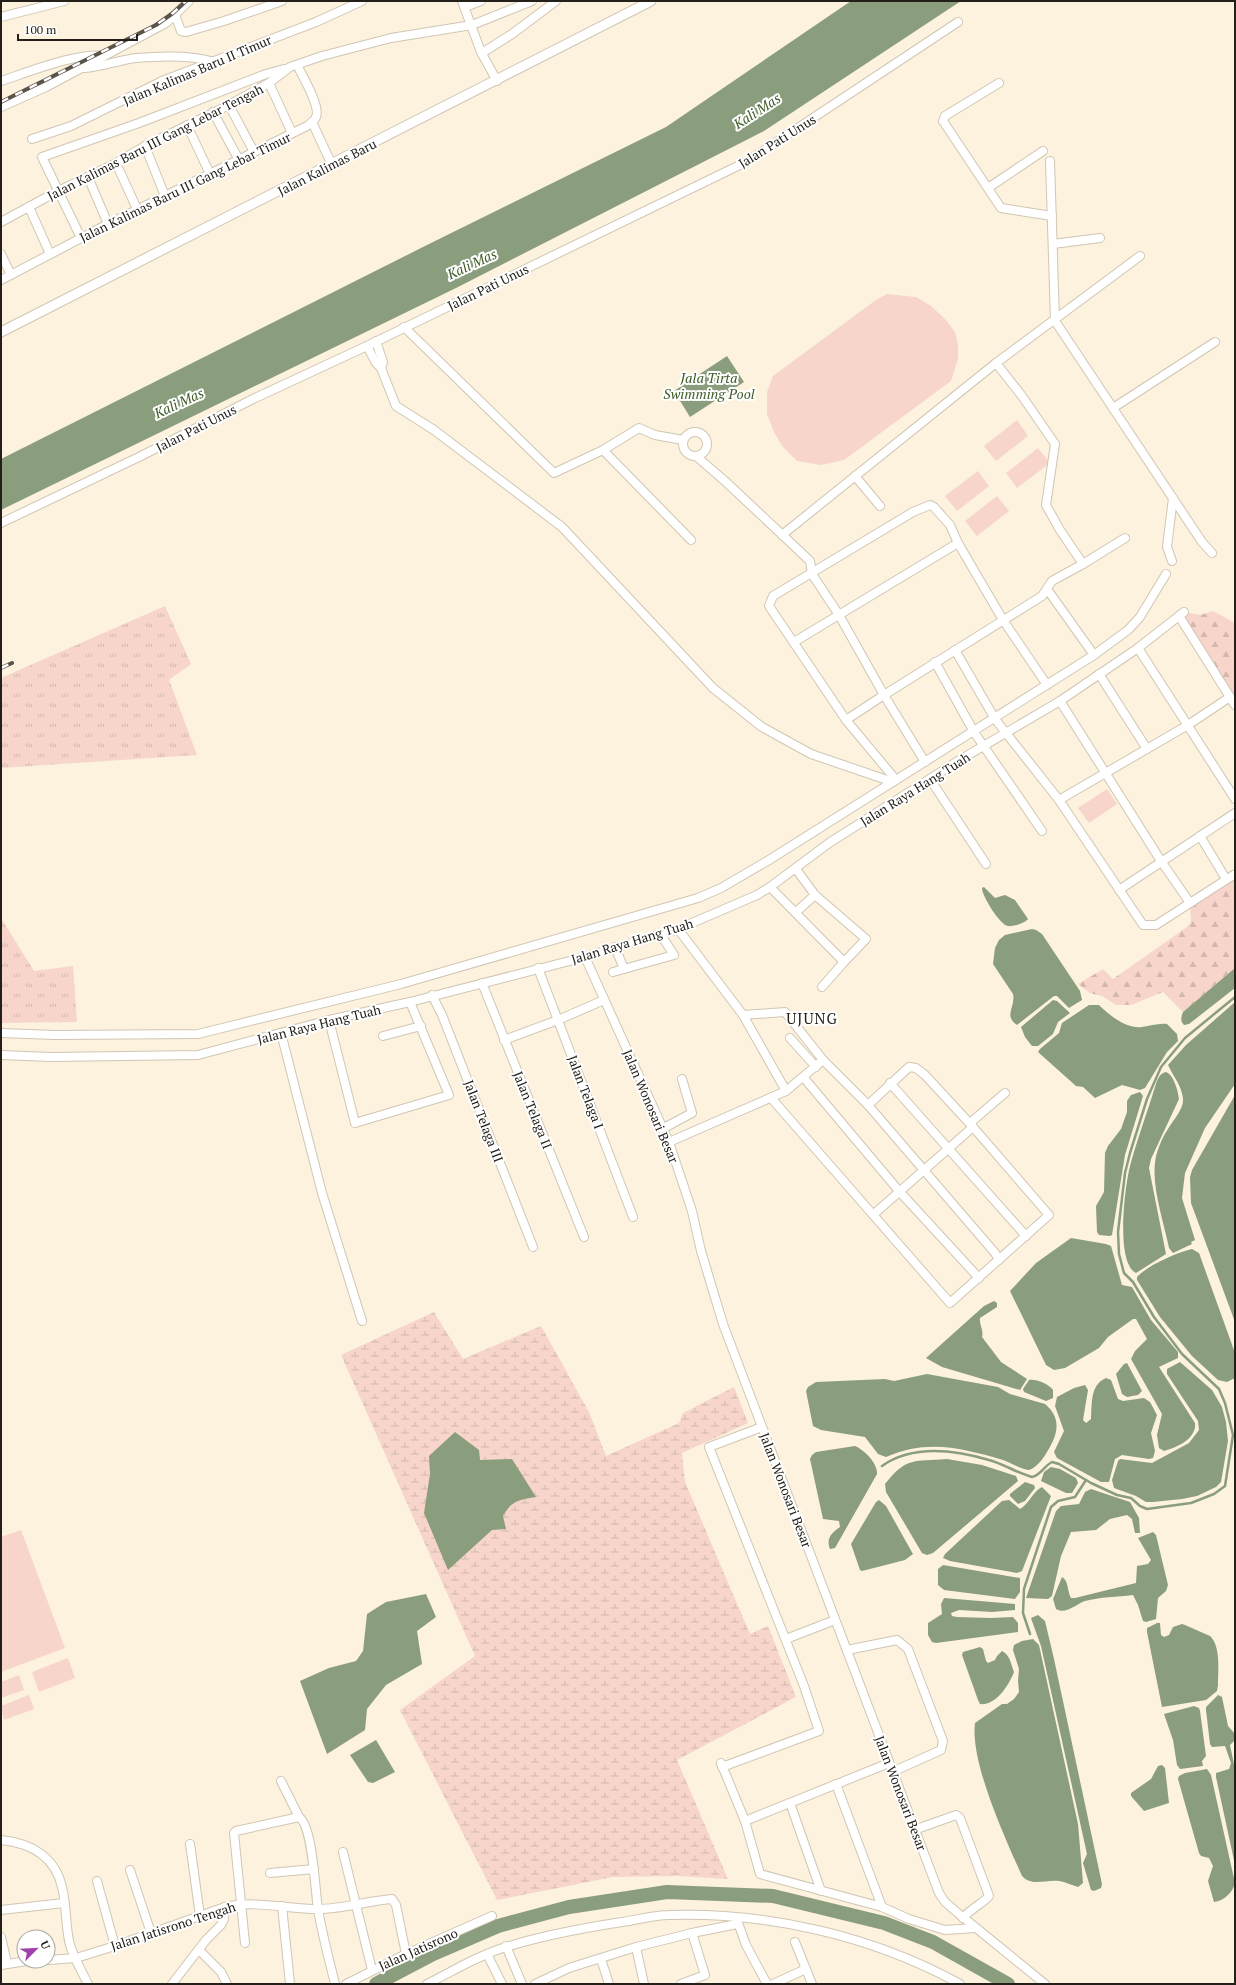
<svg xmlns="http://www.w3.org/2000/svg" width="1236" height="1985" font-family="'PT Serif',serif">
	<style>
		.grass { fill: url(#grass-tufts) }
		.forest { fill: url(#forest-firs) }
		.wetland { fill: url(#wetland-marsh) }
		.green { fill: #f7d5cb }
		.water { fill: #8a9d7d }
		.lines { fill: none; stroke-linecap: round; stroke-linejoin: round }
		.stream { stroke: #8a9d7d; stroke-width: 2.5 }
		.river { stroke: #8a9d7d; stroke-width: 14 }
		.minor-casing { stroke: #d0c6b3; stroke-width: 10 }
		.tertiary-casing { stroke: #d0c6b3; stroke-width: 11 }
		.minor { stroke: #fff; stroke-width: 8 }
		.tertiary { stroke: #fff; stroke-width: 9 }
		.rail-casing { stroke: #595349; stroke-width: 4 }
		.rail { stroke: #fff; stroke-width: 2.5; stroke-dasharray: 8; stroke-linecap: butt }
		.labels { text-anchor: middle; stroke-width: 4; stroke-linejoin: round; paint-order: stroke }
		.street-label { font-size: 13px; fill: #242019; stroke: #fff }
		.water-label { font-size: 14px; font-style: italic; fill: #405c2b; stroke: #fff }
		.quarter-label { font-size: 15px; letter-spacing: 1px; fill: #242019; stroke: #fff }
	</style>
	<defs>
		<pattern id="grass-tufts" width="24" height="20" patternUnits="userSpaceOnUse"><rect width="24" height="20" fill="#f7d5cb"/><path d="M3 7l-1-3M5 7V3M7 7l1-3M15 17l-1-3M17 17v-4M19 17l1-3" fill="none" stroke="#d4b7ae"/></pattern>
		<pattern id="forest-firs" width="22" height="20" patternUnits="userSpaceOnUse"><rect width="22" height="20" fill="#f7d5cb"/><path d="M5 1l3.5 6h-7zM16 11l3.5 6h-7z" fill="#d4b7ae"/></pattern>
		<pattern id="wetland-marsh" width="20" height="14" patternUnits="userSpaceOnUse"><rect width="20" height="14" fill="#f7d5cb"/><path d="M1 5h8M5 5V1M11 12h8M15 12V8" fill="none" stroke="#d4b7ae"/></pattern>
	</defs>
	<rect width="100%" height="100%" fill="#fcf2de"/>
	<g class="grass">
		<polygon points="165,606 191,664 169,680 197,755 1,768 1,678"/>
		<polygon points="1,918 34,971 73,966 77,1022 1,1023"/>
	</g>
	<g class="forest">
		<polygon points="1213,611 1235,623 1235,705 1179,616 1184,612 1200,615"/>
		<polygon points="1235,874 1235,968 1183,1012 1163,992 1131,1005 1116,1005 1102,996 1090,993 1078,984 1103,969 1113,979 1187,927 1191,922 1190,903"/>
	</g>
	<polygon class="wetland" points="434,1312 463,1359 541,1326 589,1412 606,1456 679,1423 683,1413 734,1387 748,1423 682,1453 685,1482 750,1634 768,1626 796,1697 677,1760 728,1879 678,1876 613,1877 497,1900 400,1710 475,1656 341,1355"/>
	<g class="green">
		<polygon points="887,294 916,297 931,306 945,319 955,332 958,344 958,359 951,381 844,460 821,465 797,461 782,446 774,432 767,414 767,392 773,376 876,300"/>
		<polygon points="1017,420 1028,436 996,461 984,446"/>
		<polygon points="1038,448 1050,463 1017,488 1006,473"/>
		<polygon points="978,471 989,486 957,511 945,496"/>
		<polygon points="997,496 1009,511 977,536 965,521"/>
		<polygon points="1107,789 1117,804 1089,823 1078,808"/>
		<polygon points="21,1530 65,1648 1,1672 1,1537"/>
		<polygon points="68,1658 75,1678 39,1692 32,1672"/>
		<polygon points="19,1675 24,1690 1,1698 1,1682"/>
		<polygon points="29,1695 34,1709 4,1720 1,1706"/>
	</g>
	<g class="water">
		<polygon points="851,1 961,1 764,131 456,288 1,510 1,459 427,245 666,127"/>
		<polygon points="727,356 744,382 690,417 674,391"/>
		<path d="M984,887L995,898L1005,895L1015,900L1028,919C1025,923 1013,927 1008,926C1000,925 982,896 982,888Z"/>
		<path d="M1032,929L1036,930L1042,934L1080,991L1082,1000L1069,1008L1057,996H1054L1017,1025C1003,1016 1016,1006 1013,994L993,964L995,948L999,940L1005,935Z"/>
		<path d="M1235,968V988L1189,1024L1184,1025C1180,1021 1181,1017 1183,1012Z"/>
		<polygon points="1053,1000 1057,1001 1070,1013 1058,1022 1053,1034 1038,1046 1032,1046 1025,1037 1021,1027"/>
		<path d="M1235,1002V1084L1205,1128L1185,1173L1182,1198L1195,1240L1191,1242L1192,1244L1173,1253L1169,1248C1164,1223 1152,1189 1155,1163C1156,1152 1162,1138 1168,1129C1173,1120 1184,1109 1183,1099C1182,1086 1173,1076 1168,1065L1186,1045Z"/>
		<path d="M1089,1005H1099C1109,1015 1126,1029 1142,1027C1151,1026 1158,1023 1167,1024L1177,1034L1178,1041L1167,1052L1145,1088L1140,1090L1122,1085L1095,1098L1083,1087L1076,1086L1038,1052L1040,1049L1059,1033L1062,1023Z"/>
		<path d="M1166,1072C1174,1075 1178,1091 1179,1099L1151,1159L1149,1168L1166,1254L1136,1273C1115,1262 1125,1186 1130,1166C1137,1140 1147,1113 1155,1087C1157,1081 1159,1073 1166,1072Z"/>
		<polygon points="1140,1092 1143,1096 1125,1155 1112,1235 1110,1236 1099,1235 1097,1232 1096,1206 1104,1192 1105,1153 1108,1146 1121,1129 1127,1112 1127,1101 1131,1095"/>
		<polygon points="1235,1095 1235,1322 1191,1203 1190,1177 1192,1170"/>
		<path d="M1071,1238L1106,1244L1111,1246L1122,1285L1132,1287L1151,1320L1178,1352V1358L1159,1367L1195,1423C1197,1439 1176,1448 1164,1451L1159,1448L1157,1435L1162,1414L1131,1359L1135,1351L1147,1339L1136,1319H1133L1108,1337L1099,1348L1065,1368L1054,1370L1046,1365L1010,1291L1036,1263Z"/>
		<path d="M1192,1249L1199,1253L1235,1353V1378L1227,1382L1218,1380L1192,1356L1160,1317L1137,1280V1277C1148,1265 1176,1253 1192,1249Z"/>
		<path d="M994,1301L997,1303V1307L980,1318C979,1325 984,1330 982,1337L1001,1362L1027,1379L1020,1390L942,1367L926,1358L984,1306Z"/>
		<polygon points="1180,1362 1212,1390 1222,1407 1226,1422 1228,1441 1221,1482 1216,1487 1197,1496 1182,1499 1153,1502 1146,1502 1136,1496 1114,1488 1112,1480 1118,1461 1120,1459 1152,1463 1189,1443 1199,1430 1198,1421 1167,1374 1167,1369"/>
		<polygon points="1127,1363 1142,1391 1138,1395 1127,1397 1122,1394 1116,1374 1124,1364"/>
		<path d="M927,1374L998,1387L1010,1394L1045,1404C1063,1419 1057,1436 1047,1452C1043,1459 1037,1467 1029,1470C1020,1469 1012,1463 1003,1460C961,1448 928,1439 886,1457L878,1454L865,1437L821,1430L813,1426L806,1391L808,1387L816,1382L885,1379L894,1381Z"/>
		<path d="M1106,1378L1111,1380L1118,1399L1123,1401L1144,1398L1150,1402L1157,1415L1151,1433L1155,1451L1153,1458L1149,1459L1122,1455L1115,1459L1109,1482H1101L1057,1458L1054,1452L1064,1431L1055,1406L1057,1397L1074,1388L1085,1385L1088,1390L1083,1420L1086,1423L1091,1419C1092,1403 1090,1385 1106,1378Z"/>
		<path d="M1029,1380C1037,1379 1048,1384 1053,1390V1398L1046,1401L1024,1392L1023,1389Z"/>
		<path d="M455,1432L479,1450L480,1460L512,1459L536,1497C519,1500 512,1500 503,1516L506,1529L492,1530L448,1570L424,1513L430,1474L429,1456Z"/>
		<path d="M855,1446C864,1450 878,1463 877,1474L835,1548L830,1549C826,1539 831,1533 840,1527L839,1521L823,1519L810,1459L812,1455L816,1452Z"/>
		<path d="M947,1459L982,1465L1016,1476L1018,1481L933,1553L927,1555L922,1553L886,1492L885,1484C907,1456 914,1462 947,1459Z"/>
		<polygon points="1051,1467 1060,1469 1076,1478 1078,1483 1072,1493 1066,1493 1041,1481 1044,1472"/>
		<polygon points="1025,1482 1034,1485 1035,1488 1025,1501 1018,1504 1010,1496 1010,1494"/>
		<path d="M1042,1487L1051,1496L1022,1571L1017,1573L950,1561L943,1558L945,1554L1002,1501L1009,1500L1020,1509C1029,1504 1033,1491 1042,1487Z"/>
		<polygon points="1091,1489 1130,1502 1139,1518 1140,1533 1135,1533 1132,1519 1127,1515 1110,1519 1096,1530 1071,1532 1061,1556 1052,1596 1048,1599 1026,1598 1056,1511 1061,1506 1079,1504 1085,1492"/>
		<polygon points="879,1500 886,1506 913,1554 905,1560 862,1571 860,1570 851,1544 876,1502"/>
		<path d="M1153,1532L1156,1535L1168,1585L1166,1591L1158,1598L1156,1619L1146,1622L1143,1621L1138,1605L1133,1595C1117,1597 1100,1597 1085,1601C1076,1604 1066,1615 1056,1609L1053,1599L1062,1577C1069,1581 1067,1591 1071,1598H1075L1136,1583L1137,1566L1148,1564L1151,1560L1138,1538Z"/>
		<polygon points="943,1565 1020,1578 1020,1592 1015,1599 944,1590 938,1585 938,1569"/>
		<polygon points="426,1594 436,1617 417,1631 422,1664 386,1685 367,1709 365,1730 327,1754 300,1681 329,1668 356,1661 363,1651 367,1614 386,1602"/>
		<polygon points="944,1598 1015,1604 1015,1610 992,1612 959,1610 951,1613 952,1616 957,1617 991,1618 1013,1617 1018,1623 1018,1632 936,1643 932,1642 928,1635 928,1623 942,1614 941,1604"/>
		<polygon points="1038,1615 1045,1621 1054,1659 1102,1884 1101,1888 1094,1891 1091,1890 1083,1863 1087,1854 1041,1646 1032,1621 1031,1618"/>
		<path d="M1157,1623H1160L1161,1635L1164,1637L1169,1635L1173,1627L1182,1624L1185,1625L1210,1636C1221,1646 1218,1671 1218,1685L1217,1691L1206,1700L1162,1707L1147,1632V1628Z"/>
		<path d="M1033,1639L1039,1645L1078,1824L1083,1883L1078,1887C1071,1885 1066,1882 1059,1881C1046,1879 1032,1887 1022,1876C1005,1838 970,1762 975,1723L1002,1704H1007L1014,1699L1019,1692L1018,1681L1019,1669L1013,1650L1014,1645L1022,1641Z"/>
		<path d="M980,1647L983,1649L986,1661L988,1663L995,1660L997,1656L1002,1651C1010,1655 1011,1664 1014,1672C1009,1685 996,1706 980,1704L978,1700L962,1655L963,1652Z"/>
		<polygon points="1218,1695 1222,1697 1228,1726 1235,1734 1235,1740 1230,1745 1235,1769 1235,1865 1216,1777 1216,1773 1229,1769 1231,1763 1225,1746 1212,1747 1210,1744 1206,1710 1206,1707"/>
		<polygon points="1194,1706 1199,1708 1200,1711 1206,1756 1202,1761 1203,1766 1180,1769 1177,1765 1173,1740 1164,1714"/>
		<polygon points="376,1740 395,1772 373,1783 368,1782 350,1755"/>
		<polygon points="1162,1765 1165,1768 1169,1803 1144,1811 1131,1796 1131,1793 1151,1779 1158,1766"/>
		<path d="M1207,1769L1211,1775L1235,1883C1233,1892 1224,1901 1214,1902L1208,1881L1213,1866L1209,1858L1201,1856L1199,1853L1178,1779L1179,1776L1185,1773Z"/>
	</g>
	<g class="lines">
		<g class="stream">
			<path d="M882,1466C913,1444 955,1450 989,1460C1004,1464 1017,1473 1032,1477C1041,1475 1044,1466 1052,1462L1059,1464L1091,1483L1117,1495L1131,1498L1140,1506L1147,1509L1191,1503L1214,1494L1225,1486L1233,1435L1225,1403L1219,1389L1182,1354L1154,1317L1133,1282L1124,1273L1119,1254L1118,1232L1125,1173L1130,1153L1147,1099L1161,1067L1185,1038L1235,997"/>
			<polyline points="1030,1634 1023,1613 1024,1589 1051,1507 1058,1501 1075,1497 1086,1480"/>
		</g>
		<polyline class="river" points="376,1984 433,1954 498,1926 569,1907 667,1892 773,1896 884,1923 933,1942 1008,1984"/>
		<defs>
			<g id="minor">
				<polyline points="462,1 481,52 497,81"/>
				<polyline points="465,7 481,1"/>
				<polyline points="175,15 181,31 186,32 224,21 282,1"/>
				<polyline points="1,17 64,1"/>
				<polyline points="482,53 512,34 556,1"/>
				<path d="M84,68C102,67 119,60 136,58C159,56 192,55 214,62"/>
				<path d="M1,81C26,73 78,52 103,56"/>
				<polyline points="269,83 292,133"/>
				<polyline points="999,83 945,116 943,121 1001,208 1052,216"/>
				<polyline points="229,105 254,152"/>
				<polyline points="1,107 46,87 166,23 189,1"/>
				<polyline points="213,112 239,160"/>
				<polyline points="312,122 332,165"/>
				<polyline points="187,125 210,174"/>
				<polyline points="32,139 71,126 162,81 316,22 362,1"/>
				<polyline points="145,146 165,196"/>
				<polyline points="1050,161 1055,321 1202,542 1212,553"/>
				<polyline points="116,163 137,209"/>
				<polyline points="88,177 108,224"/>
				<polyline points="988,188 1043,151"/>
				<polyline points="29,207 50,254"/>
				<polyline points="1,222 58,191 116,163 145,146 229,105 269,83 290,67 322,56 391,38 472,25 532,1"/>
				<polyline points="81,238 42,157 139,123 266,74 284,69"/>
				<polyline points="1053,244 1100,238"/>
				<polyline points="1,254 11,275"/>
				<path d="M1,280L108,224L307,126C310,124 315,120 316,117C321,107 302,75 297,65"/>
				<polyline points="404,327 554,473 603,450 639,428 655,435 683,440"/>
				<polyline points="376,341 383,362 381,368"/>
				<polyline points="367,346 376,363 381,368 396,406 434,430 562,527 713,688 762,727 811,754 893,782"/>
				<polyline points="1113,408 1215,342"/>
				<circle cx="695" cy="444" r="12"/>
				<polyline points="603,450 691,540"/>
				<polyline points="696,456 726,482 810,561 812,574 839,615 884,695 1042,596 1052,581 1083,564 1060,530 1046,505 1055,444 1022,396 996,363 1140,256"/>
				<polyline points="855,476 880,506"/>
				<polyline points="1,523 141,456 253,399 367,346 748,161 958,22"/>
				<polyline points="782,535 996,363"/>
				<polyline points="1172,561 1167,547 1173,498"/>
				<polyline points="1083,564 1125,538"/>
				<polyline points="1047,589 1094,655"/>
				<polyline points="1179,616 1235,705"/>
				<polyline points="794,642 958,543"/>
				<polyline points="1138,648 1235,799"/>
				<polyline points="955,650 995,719 1059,800 1143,925 1156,925 1235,874"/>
				<polyline points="935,662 974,732 1042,831"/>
				<polyline points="1099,674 1147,749"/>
				<polyline points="1060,701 1161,861 1190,903"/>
				<polyline points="846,720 884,695 925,762"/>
				<polyline points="930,779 986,864"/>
				<polyline points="896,780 846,720 769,606 773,596 913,512 930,505 934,507 950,525 958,543 1003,620 1047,685"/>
				<polyline points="1059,800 1188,725 1230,697"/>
				<polyline points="1200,836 1226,879"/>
				<polyline points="796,869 815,895 866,939 844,962"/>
				<polyline points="770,887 844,962 822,987"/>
				<polyline points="1119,890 1235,813"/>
				<polyline points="796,912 815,895"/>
				<polyline points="678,929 743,1015 785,1012 823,1060 868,1105 995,1253 999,1260"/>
				<polyline points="615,947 624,969"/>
				<polyline points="585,957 669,1142 692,1211 701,1251 723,1324 939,1893 945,1902 959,1914 1045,1984"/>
				<polyline points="538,968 633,1217"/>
				<polyline points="613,972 674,955 661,935"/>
				<polyline points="482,983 584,1237"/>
				<polyline points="432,995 442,1015 533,1247"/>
				<polyline points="743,1015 786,1091"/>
				<polyline points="329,1020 355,1123 449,1095 410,1002"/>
				<polyline points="1,1033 55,1035 198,1034 401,984 698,898 721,888 769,860 1094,655 1128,630 1140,617 1166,574"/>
				<polyline points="281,1033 322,1193 362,1321"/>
				<polyline points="383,1036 421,1026"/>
				<polyline points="790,1038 816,1067"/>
				<polyline points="504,1040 558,1020 604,1000"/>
				<polyline points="1,1055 51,1057 198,1055 329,1020 410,1002 585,957 678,929 757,895 770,887 829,843 958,761 1060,701 1138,648 1184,612"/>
				<polyline points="804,1078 899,1191 979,1278"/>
				<polyline points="890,1083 1026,1236"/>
				<polyline points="772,1099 950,1303 1049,1215 973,1127 925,1075 916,1068 909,1067 868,1105"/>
				<polyline points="970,1123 1005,1093"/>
				<polyline points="662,1129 692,1113 682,1079"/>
				<polyline points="669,1142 786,1091 823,1060"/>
				<polyline points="874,1214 973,1127"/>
				<polyline points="786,1639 835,1620"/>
				<polyline points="847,1650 897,1640 908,1649 943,1741 941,1750 892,1772"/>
				<polyline points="721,1763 745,1821 760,1874 882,1907 909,1919 945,1930 975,1928"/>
				<polyline points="722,1767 819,1731 804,1686 709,1447 762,1427"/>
				<polyline points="281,1781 299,1817"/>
				<polyline points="836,1784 882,1907"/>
				<polyline points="790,1803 821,1891"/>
				<polyline points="745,1821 889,1763"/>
				<path d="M914,1830L956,1815L960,1818L989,1896C986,1901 969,1910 963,1918"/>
				<path d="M1,1840C30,1843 55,1856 62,1887C67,1906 65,1926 70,1945C74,1958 82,1972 88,1984"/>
				<polyline points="190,1844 200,1916"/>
				<polyline points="343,1852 372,1970"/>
				<polyline points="130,1870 151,1933"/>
				<polyline points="270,1873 314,1869"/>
				<polyline points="97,1881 115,1946"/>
				<polyline points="282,1906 290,1984"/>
				<polyline points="1,1910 64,1903"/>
				<polyline points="737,1920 746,1945 767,1984"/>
				<polyline points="1,1937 7,1963"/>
				<polyline points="795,1942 812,1984"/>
				<path d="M245,1943L234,1833L236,1831L299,1817C313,1826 315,1891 318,1909C322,1934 329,1959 335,1984"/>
				<polyline points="506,1946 522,1984"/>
				<polyline points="199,1950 221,1972 227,1984"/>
				<polyline points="487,1954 502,1984"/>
				<polyline points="601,1959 609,1984"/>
				<path d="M48,1960L76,1958L115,1946L225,1907C256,1900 287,1909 318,1909C343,1909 367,1901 392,1899L396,1905L406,1954"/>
				<polyline points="1,1965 27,1961"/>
				<polyline points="172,1984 206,1940 221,1925 224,1919 225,1907"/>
				<polyline points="346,1984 406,1954 492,1916"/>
				<path d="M427,1984C453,1971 479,1955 506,1947C544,1935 583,1928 622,1922C637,1920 654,1915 669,1915C769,1912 873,1936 960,1984"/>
				<polyline points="535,1984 569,1968 636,1947"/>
				<polyline points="644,1984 636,1947 692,1933 737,1924"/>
				<polyline points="681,1984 705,1975 692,1933"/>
				<polyline points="773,1984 806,1969"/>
			</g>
			<polyline id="tertiary" points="1,332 651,1"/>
		</defs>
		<use href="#minor" class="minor-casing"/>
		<use href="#tertiary" class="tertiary-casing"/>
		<use href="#minor" class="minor"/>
		<use href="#tertiary" class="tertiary"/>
		<defs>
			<g id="rail">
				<polyline points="1,102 156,25 173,13 186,1"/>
				<polyline points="1,668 12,663"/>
			</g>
		</defs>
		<use href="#rail" class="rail-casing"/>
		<use href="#rail" class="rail"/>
	</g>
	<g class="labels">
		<g class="street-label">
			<text transform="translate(197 70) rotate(-23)" y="5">Jalan Kalimas Baru II Timur</text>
			<text transform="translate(777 141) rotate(-32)" y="5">Jalan Pati Unus</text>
			<text transform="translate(155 142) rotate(-27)" y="5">Jalan Kalimas Baru III Gang Lebar Tengah</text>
			<text transform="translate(327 167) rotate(-27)" y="5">Jalan Kalimas Baru</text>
			<text transform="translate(185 187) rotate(-26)" y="5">Jalan Kalimas Baru III Gang Lebar Timur</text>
			<text transform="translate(488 287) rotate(-26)" y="5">Jalan Pati Unus</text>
			<text transform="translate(196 428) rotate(-27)" y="5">Jalan Pati Unus</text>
			<text transform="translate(915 789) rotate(-32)" y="5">Jalan Raya Hang Tuah</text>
			<text transform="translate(632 941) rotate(-17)" y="5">Jalan Raya Hang Tuah</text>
			<text transform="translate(319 1024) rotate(-14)" y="5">Jalan Raya Hang Tuah</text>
			<text transform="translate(586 1092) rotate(69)" y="5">Jalan Telaga I</text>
			<text transform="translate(651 1106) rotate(67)" y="5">Jalan Wonosari Besar</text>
			<text transform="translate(533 1110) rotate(68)" y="5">Jalan Telaga II</text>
			<text transform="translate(484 1121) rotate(69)" y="5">Jalan Telaga III</text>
			<text transform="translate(786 1490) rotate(69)" y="5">Jalan Wonosari Besar</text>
			<text transform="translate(901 1793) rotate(69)" y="5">Jalan Wonosari Besar</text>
			<text transform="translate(173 1926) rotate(-18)" y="5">Jalan Jatisrono Tengah</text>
			<text transform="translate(418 1949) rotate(-24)" y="5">Jalan Jatisrono</text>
		</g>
		<g class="water-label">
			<text transform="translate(757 111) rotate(-33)" y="5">Kali Mas</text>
			<text transform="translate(472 264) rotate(-25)" y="5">Kali Mas</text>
			<text x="709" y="383">Jala Tirta<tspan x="709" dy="16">Swimming Pool</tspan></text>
			<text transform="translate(179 403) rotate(-25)" y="5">Kali Mas</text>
		</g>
		<g class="quarter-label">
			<text x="812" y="1024">UJUNG</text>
		</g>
	</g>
	<rect width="1236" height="1985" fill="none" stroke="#242019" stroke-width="4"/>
	<g transform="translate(36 1949) rotate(66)"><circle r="19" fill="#ffffff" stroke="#a7a6a3"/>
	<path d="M0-3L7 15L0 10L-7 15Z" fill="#a042ab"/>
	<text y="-6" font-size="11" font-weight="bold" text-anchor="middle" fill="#242019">U</text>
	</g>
	<path d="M18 34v6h119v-6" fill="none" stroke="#242019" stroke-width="2"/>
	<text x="24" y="34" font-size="12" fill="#242019" stroke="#ffffff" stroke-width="3" paint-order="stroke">100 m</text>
</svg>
